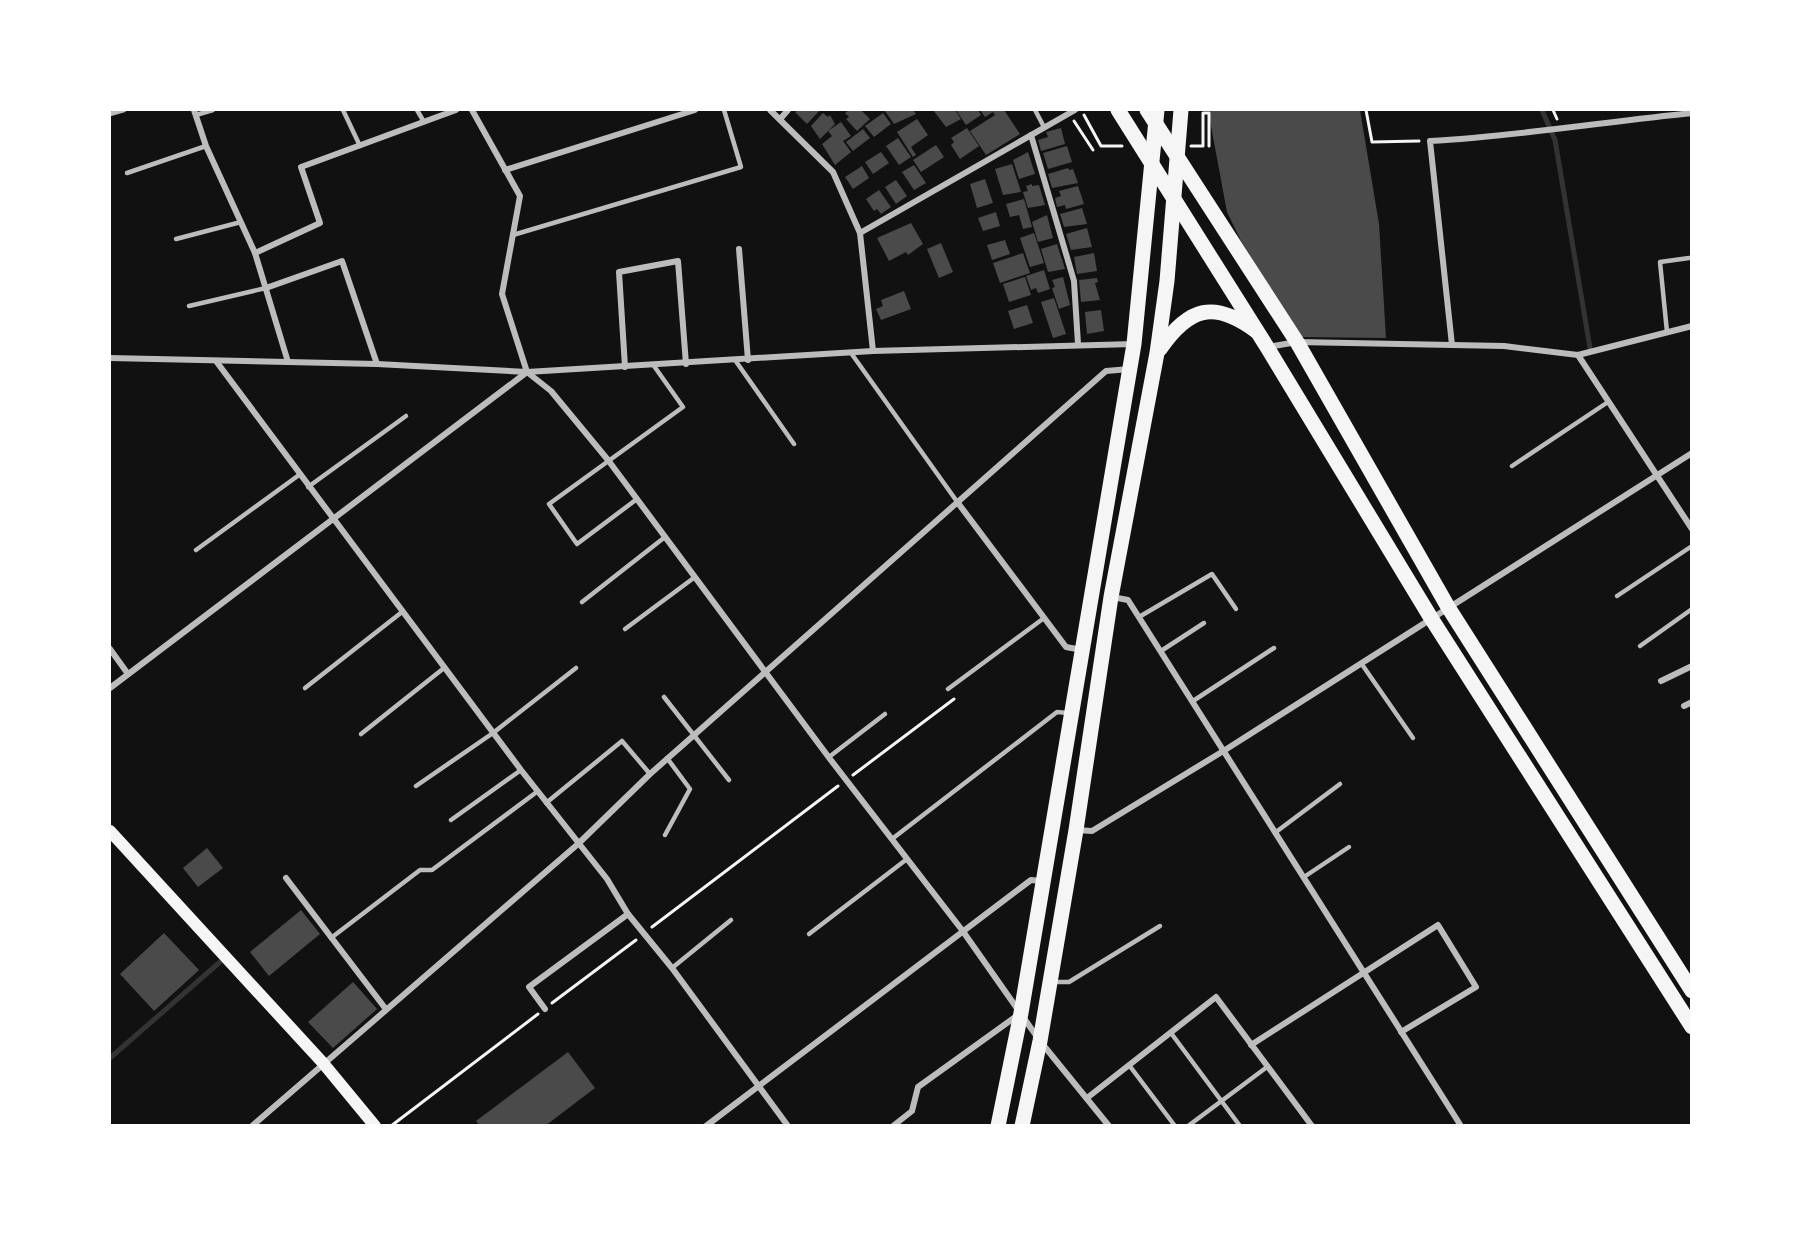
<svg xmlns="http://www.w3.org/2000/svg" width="1801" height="1235" font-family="'Nunito Sans',sans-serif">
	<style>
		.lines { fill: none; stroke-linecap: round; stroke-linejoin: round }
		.stream { stroke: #333; stroke-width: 5 }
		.building { fill: #4a4a4a }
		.path { stroke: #f5f5f5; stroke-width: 3 }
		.service { stroke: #bcbcbc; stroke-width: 4.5 }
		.minor { stroke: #bcbcbc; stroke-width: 6 }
		.secondary { stroke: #f5f5f5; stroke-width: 12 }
		.primary { stroke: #f5f5f5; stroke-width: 15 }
		.trunk { stroke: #f5f5f5; stroke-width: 15 }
	</style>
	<rect width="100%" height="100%" fill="#111"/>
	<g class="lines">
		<g class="stream">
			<polyline points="1542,110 1555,140 1590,348"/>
			<polyline points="110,1058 220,962"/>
		</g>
	</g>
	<g class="building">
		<polygon points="798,110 820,110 807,124 795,112"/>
		<polygon points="849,110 861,110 870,119 857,131 846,119 849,117 845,113"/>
		<polygon points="888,110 913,110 916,114 894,124 885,111"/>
		<polygon points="933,110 955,110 961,119 946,127"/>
		<polygon points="956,110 978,110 981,115 966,125"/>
		<polygon points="980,110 1004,110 1020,134 986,155 970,131 995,115 993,112 985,117"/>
		<polygon points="1208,110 1360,110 1379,224 1386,338 1301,337 1241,241 1227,212"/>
		<polygon points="823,113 828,117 830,115 835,124 820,139 811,126"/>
		<polygon points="883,113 891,124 874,137 865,126"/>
		<polygon points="917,119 928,135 911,147 916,155 913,157 897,132"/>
		<polygon points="841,122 851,136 843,141 851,152 835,165 822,144 832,136 828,131"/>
		<polygon points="967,128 979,146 960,159 951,145 954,142 951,138"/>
		<polygon points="1061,128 1065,144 1041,151 1038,140 1048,137 1046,132"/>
		<polygon points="863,129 870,138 853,151 846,142"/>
		<polygon points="898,138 911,157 899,165 886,146"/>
		<polygon points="936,145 944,157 921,172 913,160"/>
		<polygon points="1067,146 1072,162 1048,169 1043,153"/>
		<polygon points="881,152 889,163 873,174 865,162"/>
		<polygon points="1028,152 1035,174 1019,179 1013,160"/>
		<polygon points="1012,164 1021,192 1003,195 995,169"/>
		<polygon points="914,165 926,183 914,190 902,172"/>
		<polygon points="862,166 869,178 853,189 845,177"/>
		<polygon points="1068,168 1069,170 1073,169 1078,183 1052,188 1048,174"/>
		<polygon points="985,179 993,203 977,208 970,184"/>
		<polygon points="896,180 907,196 896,204 885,187"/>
		<polygon points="1032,184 1032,186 1039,185 1045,205 1028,208 1023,192 1028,191 1026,186"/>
		<polygon points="1078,186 1084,204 1066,209 1065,205 1057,207 1055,198 1061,196 1059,191"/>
		<polygon points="879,190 891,207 881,214 877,209 874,211 866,199"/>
		<polygon points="1024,199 1032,227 1023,229 1019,215 1010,217 1006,204"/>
		<polygon points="1082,208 1087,224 1064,227 1060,214"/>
		<polygon points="996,212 1000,226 983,231 978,218"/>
		<polygon points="1047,215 1053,238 1038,242 1032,222"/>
		<polygon points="911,223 923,244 908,255 906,252 889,261 877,238"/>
		<polygon points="1087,228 1092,247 1071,250 1066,234"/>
		<polygon points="1034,233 1044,263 1030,267 1020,238"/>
		<polygon points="1005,240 1010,254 992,260 987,245"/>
		<polygon points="941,243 953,272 939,278 927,249"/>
		<polygon points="1057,244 1065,269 1048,272 1041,249"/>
		<polygon points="1023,253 1030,273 1000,283 993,263"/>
		<polygon points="1094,253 1097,271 1077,274 1074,257"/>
		<polygon points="1044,270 1050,289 1038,293 1036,288 1031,290 1026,276"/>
		<polygon points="1025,277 1031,295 1009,302 1003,284"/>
		<polygon points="1063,277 1070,305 1059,309 1052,288 1055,287 1052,280"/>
		<polygon points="1097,278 1098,282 1095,283 1100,300 1081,302 1079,280"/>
		<polygon points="904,291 911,309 881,320 876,309 883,306 881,300"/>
		<polygon points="1054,298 1066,334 1053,338 1041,302"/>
		<polygon points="1027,305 1033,323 1014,329 1008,311"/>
		<polygon points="1101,310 1104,331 1087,334 1085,312"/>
		<polygon points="207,848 223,868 198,887 183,868"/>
		<polygon points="301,910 320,934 269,976 250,952"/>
		<polygon points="164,933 199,970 154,1011 120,974"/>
		<polygon points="353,982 377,1009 333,1048 308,1022"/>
		<polygon points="568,1052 595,1088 545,1126 480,1126 476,1121"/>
	</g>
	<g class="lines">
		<g class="path">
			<polyline points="1366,110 1372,142 1419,141"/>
			<polyline points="1553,110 1557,119"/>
			<polyline points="1084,115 1101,146 1122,146"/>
			<polyline points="1074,121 1093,150"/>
			<polyline points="1191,146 1203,146 1203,113 1209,113 1209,146"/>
			<polyline points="853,775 954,699"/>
			<polyline points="652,927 838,786"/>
			<polyline points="552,1003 636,940"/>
			<polyline points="391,1126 538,1014"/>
		</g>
		<g class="service">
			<polyline points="343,110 360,146"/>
			<polyline points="417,110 424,122"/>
			<polyline points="1035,110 1044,127"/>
			<polyline points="110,114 124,110"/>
			<polyline points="196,115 213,110"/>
			<polyline points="127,173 206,146"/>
			<polyline points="513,235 741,167 724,110"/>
			<polyline points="176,239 241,222"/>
			<polyline points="189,306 266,288"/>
			<polyline points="1667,332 1660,262 1689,258"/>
			<polyline points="851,353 958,503"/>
			<polyline points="735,360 794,444"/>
			<polyline points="1512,466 1608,402"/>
			<polyline points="308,487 406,416"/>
			<polyline points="637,499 577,544 549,504 683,407 654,366"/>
			<polyline points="196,550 299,475"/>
			<polyline points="1617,596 1692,546"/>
			<polyline points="582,602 665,537"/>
			<polyline points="1139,617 1212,574 1236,609"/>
			<polyline points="625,629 695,577"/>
			<polyline points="1640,646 1692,609"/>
			<polyline points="1161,651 1204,623"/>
			<polyline points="1361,663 1413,738"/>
			<polyline points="305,688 402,612"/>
			<polyline points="948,689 1044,618"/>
			<polyline points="664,697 729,780"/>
			<polyline points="1193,701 1274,648"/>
			<polyline points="361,734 444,668"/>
			<polyline points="829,757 885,714"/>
			<polyline points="416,786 493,733 576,668"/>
			<polyline points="546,803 622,741 650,774"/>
			<polyline points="451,820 521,770"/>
			<polyline points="1276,832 1340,784"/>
			<polyline points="665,835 690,789 667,758"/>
			<polyline points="892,839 1057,712 1068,713"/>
			<polyline points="1304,877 1349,847"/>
			<polyline points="809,934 907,859"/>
			<polyline points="331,938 420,870 432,870 538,791"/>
			<polyline points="672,968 731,920"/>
			<polyline points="1053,982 1069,982 1160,926"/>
			<polyline points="1171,1033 1240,1126"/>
			<polyline points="1129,1065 1175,1126"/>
			<polyline points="1188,1126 1267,1067"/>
		</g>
		<g class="minor">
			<polyline points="194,110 206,146 255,253 288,362"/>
			<polyline points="472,110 520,196 502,294 527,372 551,391 608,460 830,759 962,930 1040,1041 1109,1126"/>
			<polyline points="770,110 833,172 860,233 873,351"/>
			<polyline points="781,118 788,110"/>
			<polyline points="1031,135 1074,281 1078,344"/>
			<polyline points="505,170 695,110"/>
			<polyline points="860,233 1075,110"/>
			<polyline points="739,249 748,360"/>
			<polyline points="255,253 320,223 301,167 456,110"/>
			<polyline points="266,288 342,261 377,364"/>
			<path d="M1452,345L1430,141C1518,136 1604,122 1692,113"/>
			<polyline points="1268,347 1297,342 1504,346 1578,355 1692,326"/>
			<polyline points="1578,355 1692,529"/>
			<polyline points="110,358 377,364 527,372 873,351 1134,344"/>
			<polyline points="216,361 521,770 607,879 628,914 672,968 788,1126"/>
			<polyline points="625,367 619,272 678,261 686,364"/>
			<polyline points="958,503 1066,647 1082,650"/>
			<polyline points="1112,597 1128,600 1461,1126"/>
			<polyline points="110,649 128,674"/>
			<polyline points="1661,681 1692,666"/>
			<polyline points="110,688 527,372"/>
			<polyline points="1684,706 1692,702"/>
			<polyline points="1076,830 1092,831 1225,750 1692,453"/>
			<polyline points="286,878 385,1008"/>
			<polyline points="545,1009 529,987 628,914"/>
			<polyline points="1251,1045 1438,925 1476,987 1401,1032"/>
			<polyline points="1087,1098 1216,997 1312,1126"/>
			<polyline points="252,1126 578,844 650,774 1106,371 1130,369"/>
			<polyline points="706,1126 1031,880 1042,881"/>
			<polyline points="893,1126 912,1111 918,1087 1018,1015"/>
		</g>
		<polyline class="secondary" points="110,831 323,1063 375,1126"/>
		<g class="primary">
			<path d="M1160,349C1189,307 1214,300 1256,331"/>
			<polyline points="998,1126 1021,1013 1134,344 1157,110"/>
			<polyline points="1022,1126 1040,1041 1076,830 1111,597 1157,353 1167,281 1181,110"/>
		</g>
		<g class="trunk">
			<polyline points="1118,110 1267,347 1431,618 1692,1027"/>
			<polyline points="1147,110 1297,342 1448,607 1692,991"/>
		</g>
	</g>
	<rect width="1801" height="1235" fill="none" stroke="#ffffff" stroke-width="222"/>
</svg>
